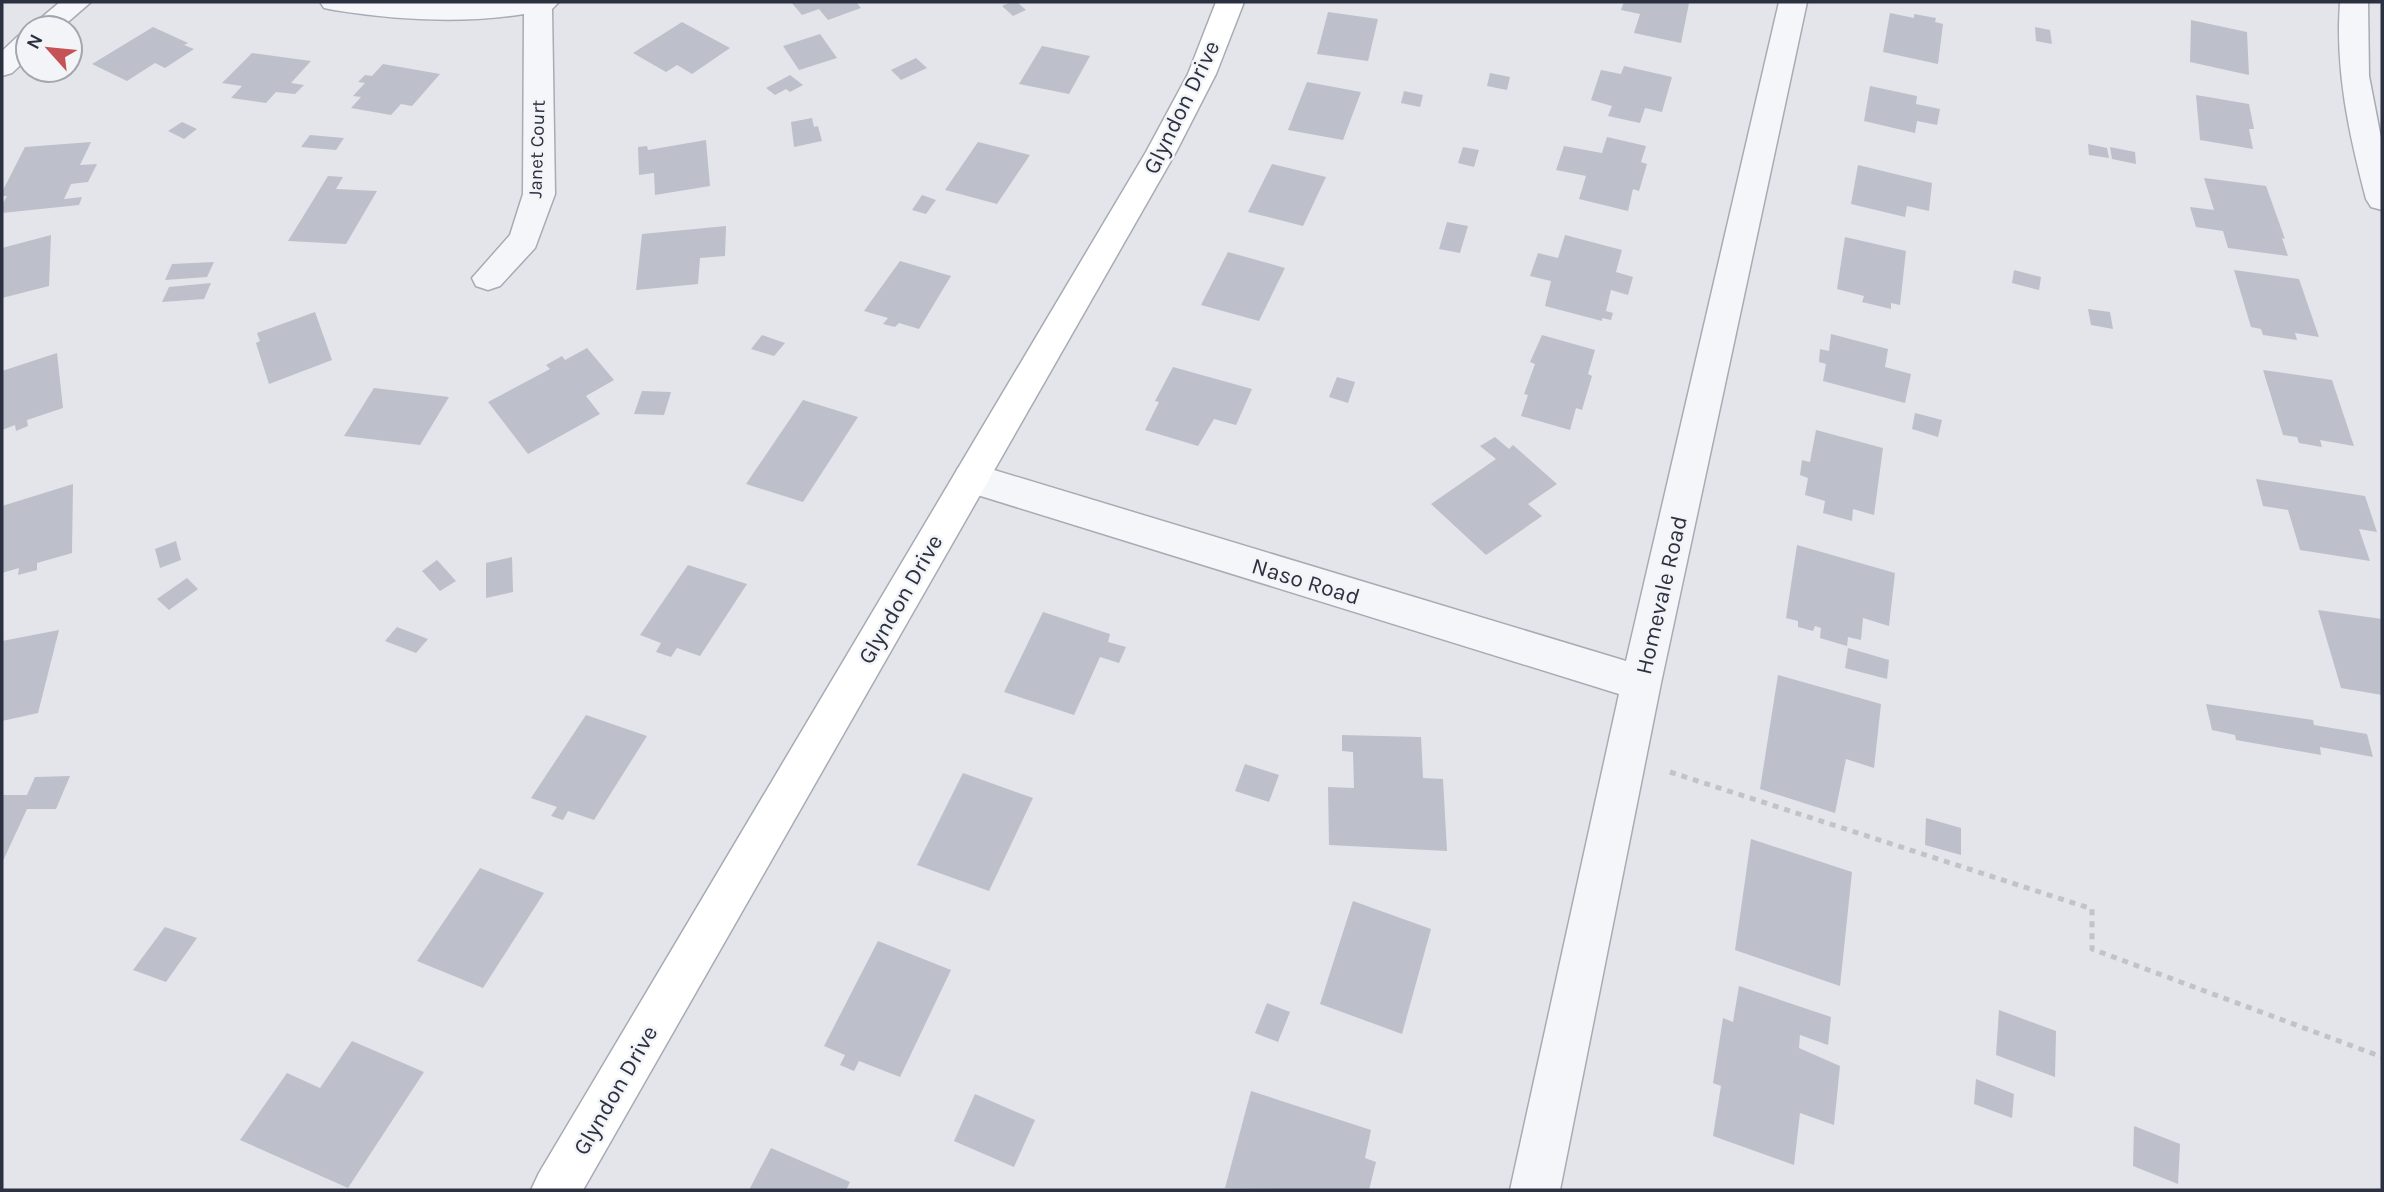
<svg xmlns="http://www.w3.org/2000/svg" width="2384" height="1192" font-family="Karla,sans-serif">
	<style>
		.building { fill: #bdc0ca }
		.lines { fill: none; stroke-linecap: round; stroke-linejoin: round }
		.street-casing { stroke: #a8abb4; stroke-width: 3 }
		.secondary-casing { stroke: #a8abb4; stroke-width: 3 }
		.path { stroke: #c1c3c9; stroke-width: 5; stroke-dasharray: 6 6; stroke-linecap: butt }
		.street { fill: #f5f6f9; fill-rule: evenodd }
		.secondary { fill: #fff; fill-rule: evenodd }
		.labels { text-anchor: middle; stroke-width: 5; stroke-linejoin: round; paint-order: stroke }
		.far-street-label { font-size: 19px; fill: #2c3141; stroke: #f3f4f7 }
		.street-label { font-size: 23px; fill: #2c3141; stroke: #f3f4f7 }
	</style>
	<rect width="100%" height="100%" fill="#e3e5ea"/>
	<g class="building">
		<polygon points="791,2 856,2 861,8 828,20 819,9 802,15"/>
		<polygon points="1011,2 1017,2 1026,10 1013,16 1002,6"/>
		<polygon points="1624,2 1689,3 1681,43 1634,33 1640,14 1621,10"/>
		<polygon points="1328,12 1378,19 1368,61 1317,54"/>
		<polygon points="1890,13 1914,18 1914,14 1936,18 1935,22 1943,24 1938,64 1883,52"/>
		<polygon points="2191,20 2247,32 2249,75 2190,62"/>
		<polygon points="682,22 730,48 692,74 677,65 666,72 633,53"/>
		<polygon points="153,27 188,43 184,45 194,49 165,68 155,63 127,81 92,64"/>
		<polygon points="2035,27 2050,30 2052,44 2036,41"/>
		<polygon points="820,34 837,58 799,70 783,46"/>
		<polygon points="1042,46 1090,56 1069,94 1019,84"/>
		<polygon points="252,53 311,61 291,83 304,85 295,94 276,92 266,103 231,98 242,86 222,83"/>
		<polygon points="916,58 927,68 901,80 891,70"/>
		<polygon points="383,64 440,74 412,106 401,104 391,115 351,108 361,97 353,96 365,83 358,82 365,75 372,76"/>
		<polygon points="1624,66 1672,77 1662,112 1645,108 1640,123 1608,116 1612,106 1591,100 1601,70 1621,74"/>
		<polygon points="1490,73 1510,77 1507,90 1487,86"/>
		<polygon points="790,75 803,85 790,92 786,89 775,95 766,88"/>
		<polygon points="1307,82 1361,92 1343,140 1288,130"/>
		<polygon points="1870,86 1917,96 1916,104 1940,109 1937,125 1917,121 1915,133 1864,121"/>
		<polygon points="1404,91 1423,95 1420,107 1401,103"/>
		<polygon points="2196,95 2249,104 2254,129 2249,129 2253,149 2200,140"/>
		<polygon points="812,118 814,127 818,126 822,141 794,147 791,122"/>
		<polygon points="182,122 197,129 184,139 168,131"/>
		<polygon points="310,135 344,138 336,150 301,147"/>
		<polygon points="1607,137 1646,146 1641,162 1647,164 1639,191 1633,189 1628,211 1579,199 1586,176 1556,170 1564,146 1602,153"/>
		<polygon points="706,140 710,186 655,195 654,173 639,175 638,147 647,146 648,150"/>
		<polygon points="91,142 80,165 97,164 88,182 71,184 64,199 82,197 79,205 2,213 2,205 7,196 2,196 2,192 25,147"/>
		<polygon points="978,142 1030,155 997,204 945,190"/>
		<polygon points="2088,144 2107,148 2109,158 2089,155"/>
		<polygon points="1463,147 1479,150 1474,167 1458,163"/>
		<polygon points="2110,147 2135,152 2136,164 2112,159"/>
		<polygon points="1272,164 1326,177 1303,226 1248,212"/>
		<polygon points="1858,165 1932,183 1929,211 1907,206 1905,217 1851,204"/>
		<polygon points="328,176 343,177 336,189 377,191 346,244 288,241"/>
		<polygon points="2204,178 2266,186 2285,239 2282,238 2288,256 2228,248 2223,231 2196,227 2190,207 2214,210"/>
		<polygon points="922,195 936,200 926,214 912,210"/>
		<polygon points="1447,222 1468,226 1460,253 1439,249"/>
		<polygon points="726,226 725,256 700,258 698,284 636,290 642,234"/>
		<polygon points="51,235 49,286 2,298 2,248"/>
		<polygon points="1565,235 1622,250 1616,272 1633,277 1628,295 1611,290 1606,311 1613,313 1611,320 1602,318 1602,321 1545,306 1551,281 1530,276 1538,253 1558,258"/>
		<polygon points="1845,237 1906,251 1900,305 1891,303 1891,309 1862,302 1864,296 1837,289"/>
		<polygon points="1228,252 1285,268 1259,321 1201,305"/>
		<polygon points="900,261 951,276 919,329 899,323 895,327 883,324 888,318 864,311"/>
		<polygon points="214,262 207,277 165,280 172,264"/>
		<polygon points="2014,270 2041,277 2039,290 2012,283"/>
		<polygon points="2234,270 2299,279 2319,337 2295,333 2297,340 2263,335 2261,329 2251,327"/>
		<polygon points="211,283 204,299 162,302 169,287"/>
		<polygon points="2088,309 2110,312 2113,329 2091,325"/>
		<polygon points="315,312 332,360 269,384 256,343 260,341 257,333"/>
		<polygon points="1831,334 1888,349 1885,367 1911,374 1905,403 1823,381 1826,364 1819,362 1820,349 1829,351"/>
		<polygon points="762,335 785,343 774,356 751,349"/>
		<polygon points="1542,335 1595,350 1588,374 1592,376 1582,410 1576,408 1570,430 1521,416 1528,395 1524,394 1535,364 1530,362"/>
		<polygon points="587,348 614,380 586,396 600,414 528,454 488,402 550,369 546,365 562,356 565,360"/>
		<polygon points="57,353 63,408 27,420 28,426 16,431 15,425 2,430 2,371"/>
		<polygon points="1173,367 1252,389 1236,425 1214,419 1198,446 1145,430 1159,402 1155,401"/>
		<polygon points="2263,370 2332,380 2354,446 2320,440 2322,447 2299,443 2297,437 2283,435"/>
		<polygon points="1337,377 1355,382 1348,403 1329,397"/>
		<polygon points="374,388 449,397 420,445 344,436"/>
		<polygon points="642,391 671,392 664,415 634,414"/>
		<polygon points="803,400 858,417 803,502 746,484"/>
		<polygon points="1915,413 1942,420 1938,437 1912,429"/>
		<polygon points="1816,430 1883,448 1874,515 1853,509 1852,521 1823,513 1825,501 1805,495 1808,478 1800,475 1802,460 1810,462"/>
		<polygon points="1495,437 1509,449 1513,445 1557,484 1528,504 1542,516 1486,555 1431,504 1496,459 1480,446"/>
		<polygon points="2256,479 2365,496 2377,532 2359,529 2370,561 2300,550 2288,510 2263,506"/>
		<polygon points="73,484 72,553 37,563 37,570 18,575 19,568 2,573 2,506"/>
		<polygon points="176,541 181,560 160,568 155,549"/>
		<polygon points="1797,545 1895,573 1889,626 1863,618 1861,640 1848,637 1847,646 1820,638 1821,628 1815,626 1813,631 1798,627 1798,621 1786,618"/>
		<polygon points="512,557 513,592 486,598 486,563"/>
		<polygon points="437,560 456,581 440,591 422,571"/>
		<polygon points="688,565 747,584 700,656 677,648 671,657 656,652 661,643 640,635"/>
		<polygon points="187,578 198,589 169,610 157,599"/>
		<polygon points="2318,610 2382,619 2382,695 2341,688"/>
		<polygon points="1043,612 1110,634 1108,642 1126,647 1119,663 1100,657 1074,715 1004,692"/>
		<polygon points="397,627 428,639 416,653 385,641"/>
		<polygon points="59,630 38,713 2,721 2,641"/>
		<polygon points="1848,648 1889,660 1887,679 1845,668"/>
		<polygon points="1778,675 1881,704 1874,768 1846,759 1835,813 1760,789"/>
		<polygon points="2206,704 2313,720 2314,725 2367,734 2373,757 2320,747 2321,755 2236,740 2235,735 2212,730"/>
		<polygon points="586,715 647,736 594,820 568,811 563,820 551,816 557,807 531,798"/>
		<polygon points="1342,735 1421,737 1423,778 1443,779 1447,851 1329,845 1328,787 1354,788 1353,752 1342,751"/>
		<polygon points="1245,764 1279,775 1269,802 1235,791"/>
		<polygon points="963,773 1033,798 989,891 917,865"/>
		<polygon points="70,776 56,809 27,809 2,863 2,795 27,795 35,777"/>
		<polygon points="1926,818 1961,828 1961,855 1925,845"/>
		<polygon points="1751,839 1852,872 1840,986 1735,950"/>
		<polygon points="480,868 544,893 483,988 417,961"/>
		<polygon points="1353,901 1431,929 1402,1034 1320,1004"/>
		<polygon points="165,927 197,938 166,982 133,970"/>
		<polygon points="878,941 951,970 900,1077 859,1061 854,1071 840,1065 845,1055 824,1046"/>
		<polygon points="1739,986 1831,1017 1828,1045 1800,1035 1799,1048 1840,1066 1834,1125 1800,1113 1794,1165 1713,1136 1721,1086 1713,1083 1723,1018 1733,1022"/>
		<polygon points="1267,1003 1290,1012 1278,1042 1255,1033"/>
		<polygon points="1999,1010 2056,1031 2055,1077 1996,1055"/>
		<polygon points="352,1041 424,1072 348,1188 240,1140 287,1073 320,1088"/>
		<polygon points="1976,1079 2014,1094 2012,1118 1974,1104"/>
		<polygon points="1251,1091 1371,1130 1365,1158 1376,1162 1369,1190 1225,1188"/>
		<polygon points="975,1094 1035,1120 1014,1167 954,1141"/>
		<polygon points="2134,1126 2180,1144 2178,1184 2133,1166"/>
		<polygon points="771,1148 850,1182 846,1190 749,1190"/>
	</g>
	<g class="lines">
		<defs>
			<g id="street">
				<polygon points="60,2 91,2 61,28 29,28"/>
				<path d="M320,2H559L552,9L555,194L535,248L500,286L488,290L476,286L472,278L510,235L523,194L524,14C461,24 397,20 334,10L324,8Z"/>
				<polygon points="1779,2 1807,2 1661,683 1560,1190 1510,1190 1619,694 971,493 958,488 953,478 958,468 971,463 1626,661"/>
				<path d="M2340,2H2368L2369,76L2382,143V210L2371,207L2366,199C2349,134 2335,70 2340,2Z"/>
				<polygon points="28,33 28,58 12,73 2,76 2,51 18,36"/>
			</g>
			<polygon id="secondary" points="1216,2 1244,2 1216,74 1176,152 583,1190 531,1190 539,1173 1146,152 1188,74"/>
		</defs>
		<use href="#street" class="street-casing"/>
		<use href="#secondary" class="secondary-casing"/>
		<polyline class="path" points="1670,772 2092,909 2092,949 2382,1057"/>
		<use href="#street" class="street"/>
		<use href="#secondary" class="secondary"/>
	</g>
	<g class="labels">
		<g class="far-street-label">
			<text transform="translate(536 149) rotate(-88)" y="7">Janet Court</text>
		</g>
		<g class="street-label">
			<text transform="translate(1181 107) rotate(-64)" y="8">Glyndon Drive</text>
			<text transform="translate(1306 581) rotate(17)" y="8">Naso Road</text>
			<text transform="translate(1661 595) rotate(-77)" y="8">Homevale Road</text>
			<text transform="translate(900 599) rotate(-60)" y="8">Glyndon Drive</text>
			<text transform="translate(615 1090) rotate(-60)" y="8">Glyndon Drive</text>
		</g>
	</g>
	<rect width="2384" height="1192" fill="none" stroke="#2c3141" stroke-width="7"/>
	<g transform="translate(49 49) rotate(297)"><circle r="33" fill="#f3f4f7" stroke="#a3a6ae" stroke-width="2"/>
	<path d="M0-5L12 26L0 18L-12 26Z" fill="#c55254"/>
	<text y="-10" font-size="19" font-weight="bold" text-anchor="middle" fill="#2c3141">N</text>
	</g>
</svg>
